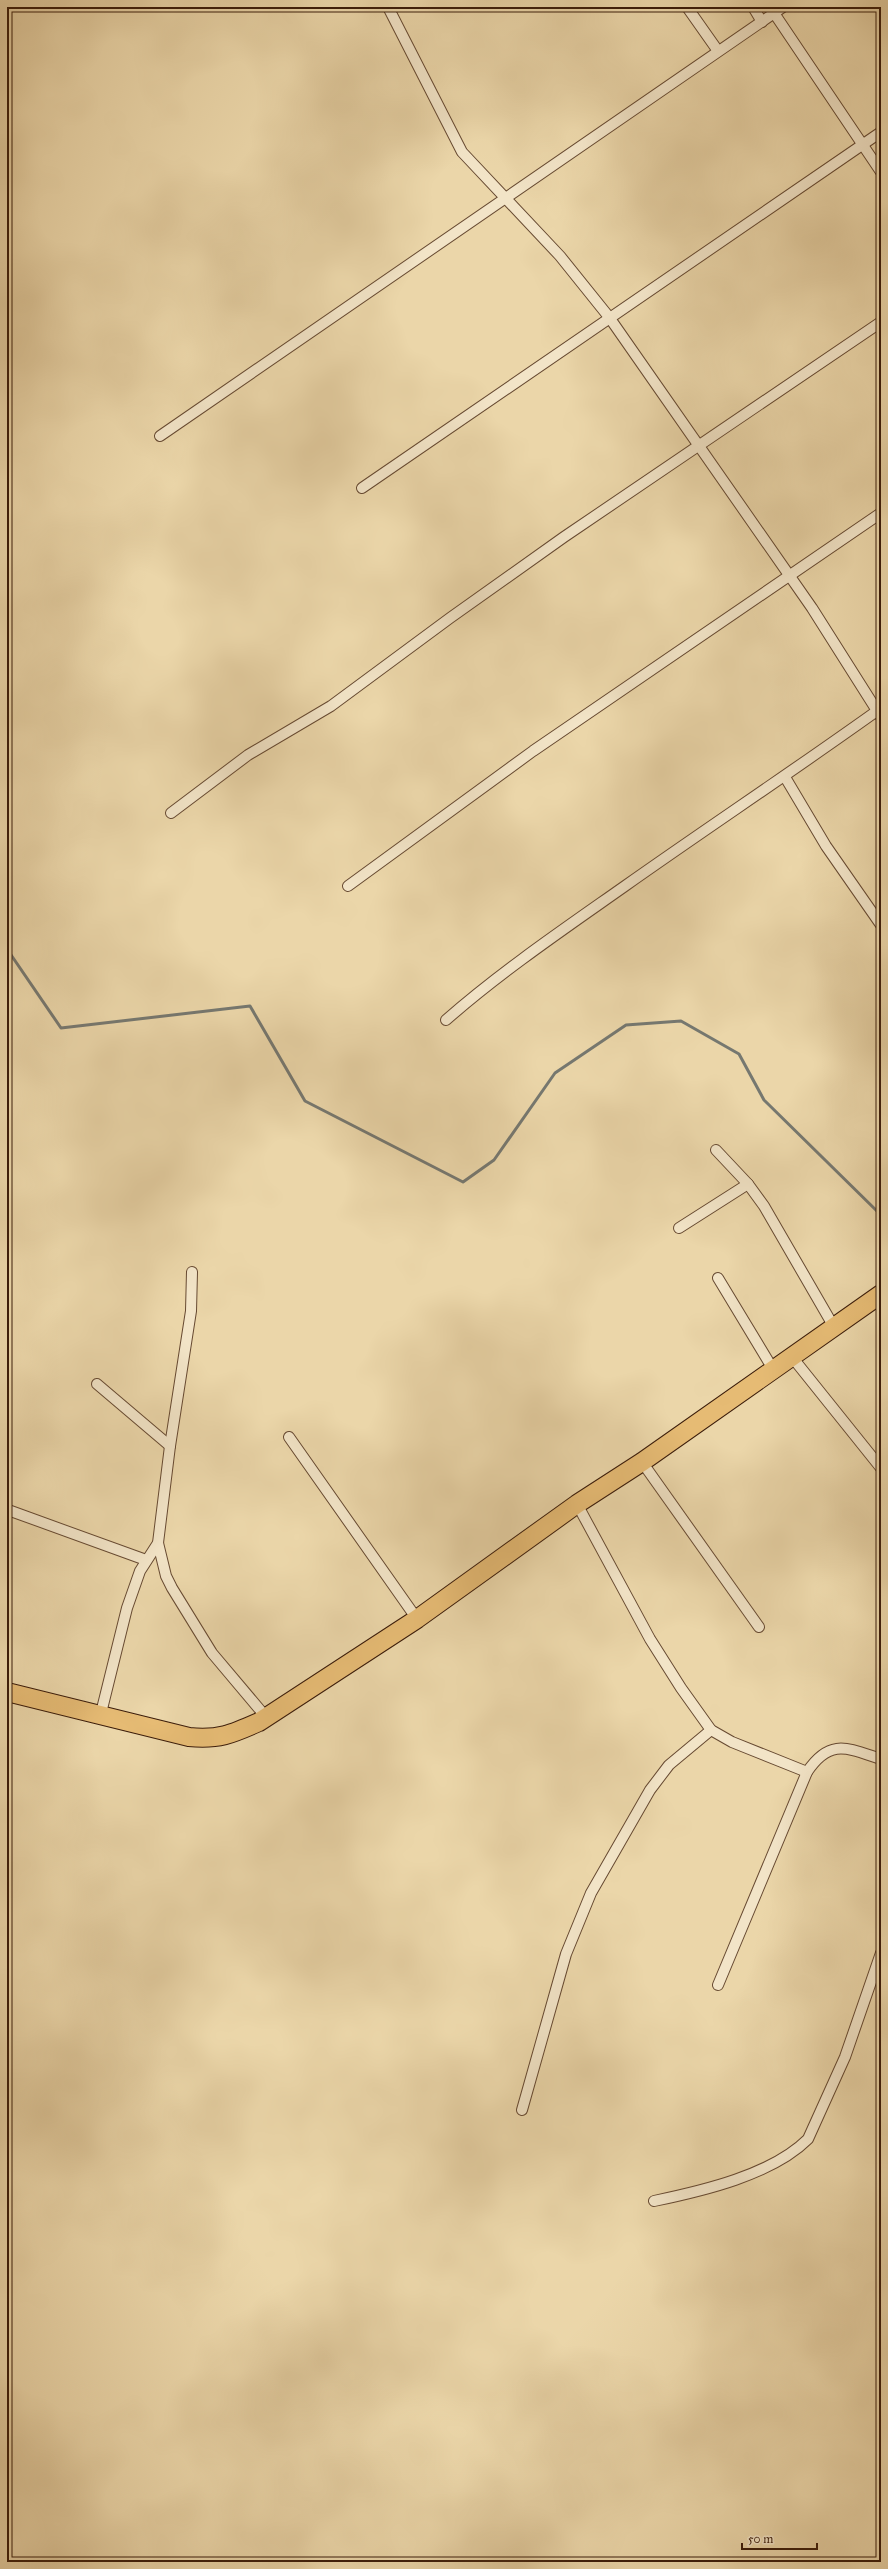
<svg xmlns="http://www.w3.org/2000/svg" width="888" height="2569" font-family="'IM FELL Great Primer',serif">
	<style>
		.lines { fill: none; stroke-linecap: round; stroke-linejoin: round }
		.stream { stroke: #767870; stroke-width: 3 }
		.street-casing { stroke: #674a32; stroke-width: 12 }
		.highway-casing { stroke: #3b1c0a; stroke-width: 20 }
		.street { stroke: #f2e4c7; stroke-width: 10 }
		.highway { stroke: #e6bb74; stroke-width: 18 }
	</style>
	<rect width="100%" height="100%" fill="#ebd6a9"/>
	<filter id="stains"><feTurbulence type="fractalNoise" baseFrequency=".005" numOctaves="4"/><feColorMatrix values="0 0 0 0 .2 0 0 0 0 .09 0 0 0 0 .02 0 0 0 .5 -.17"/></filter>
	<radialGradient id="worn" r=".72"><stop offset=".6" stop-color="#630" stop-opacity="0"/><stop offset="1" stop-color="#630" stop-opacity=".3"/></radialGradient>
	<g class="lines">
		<polyline class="stream" points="7,949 61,1028 250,1006 305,1101 463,1182 494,1160 555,1073 626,1025 681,1021 739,1054 764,1100 881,1215"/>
		<defs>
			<g id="street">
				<polyline points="388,7 462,152 560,256 609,317 812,608 881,717"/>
				<polyline points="687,7 718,51"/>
				<polyline points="753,7 762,22"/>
				<polyline points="774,13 881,172"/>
				<polyline points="160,436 783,7"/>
				<polyline points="362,488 881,132"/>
				<polyline points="785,777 826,846 881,925"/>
				<polyline points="171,813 248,755 331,706 450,618 564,537 881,322"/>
				<polyline points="348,886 533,751 881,513"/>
				<path d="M446,1020C502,971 564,929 625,886C710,826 796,769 881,708"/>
				<polyline points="716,1150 748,1184 764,1206 834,1327"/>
				<polyline points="679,1228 748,1184"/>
				<polyline points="718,1278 773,1369"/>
				<polyline points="792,1357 881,1468"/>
				<polyline points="97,1384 170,1446"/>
				<polyline points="289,1437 417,1619"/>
				<polyline points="642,1462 759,1627"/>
				<polyline points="577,1504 650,1639 681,1688 711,1730 732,1742 807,1772"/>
				<polyline points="8,1510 146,1560"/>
				<polyline points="158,1543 166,1576 172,1588 212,1653 266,1717"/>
				<polyline points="100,1717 127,1608 140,1571 158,1543 170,1446 191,1311 192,1272"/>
				<path d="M718,1985L807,1772C830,1738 847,1748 881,1759"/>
				<polyline points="522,2110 566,1954 591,1893 650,1790 669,1765 711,1730"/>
				<path d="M654,2201C702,2191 772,2175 808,2139L845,2057L881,1953"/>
			</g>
			<path id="highway" d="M7,1692L189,1737C219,1740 232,1734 259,1722L417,1619L577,1504L642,1462L881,1294"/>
		</defs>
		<use href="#street" class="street-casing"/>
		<use href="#highway" class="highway-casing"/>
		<use href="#street" class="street"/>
		<use href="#highway" class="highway"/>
	</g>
	<rect width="888" height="2569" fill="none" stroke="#ebd6a9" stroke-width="24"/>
	<rect x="8" y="8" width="872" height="2553" fill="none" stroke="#3b1c0a" stroke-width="2"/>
	<rect x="12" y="12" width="864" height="2545" fill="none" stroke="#3b1c0a"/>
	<path d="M742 2543v6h75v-6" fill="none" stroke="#3b1c0a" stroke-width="2"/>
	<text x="748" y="2543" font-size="12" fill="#3b1c0a" stroke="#f2e4c7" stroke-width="3" paint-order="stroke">50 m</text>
	<rect width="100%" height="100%" filter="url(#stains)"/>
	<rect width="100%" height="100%" fill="url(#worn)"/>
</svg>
